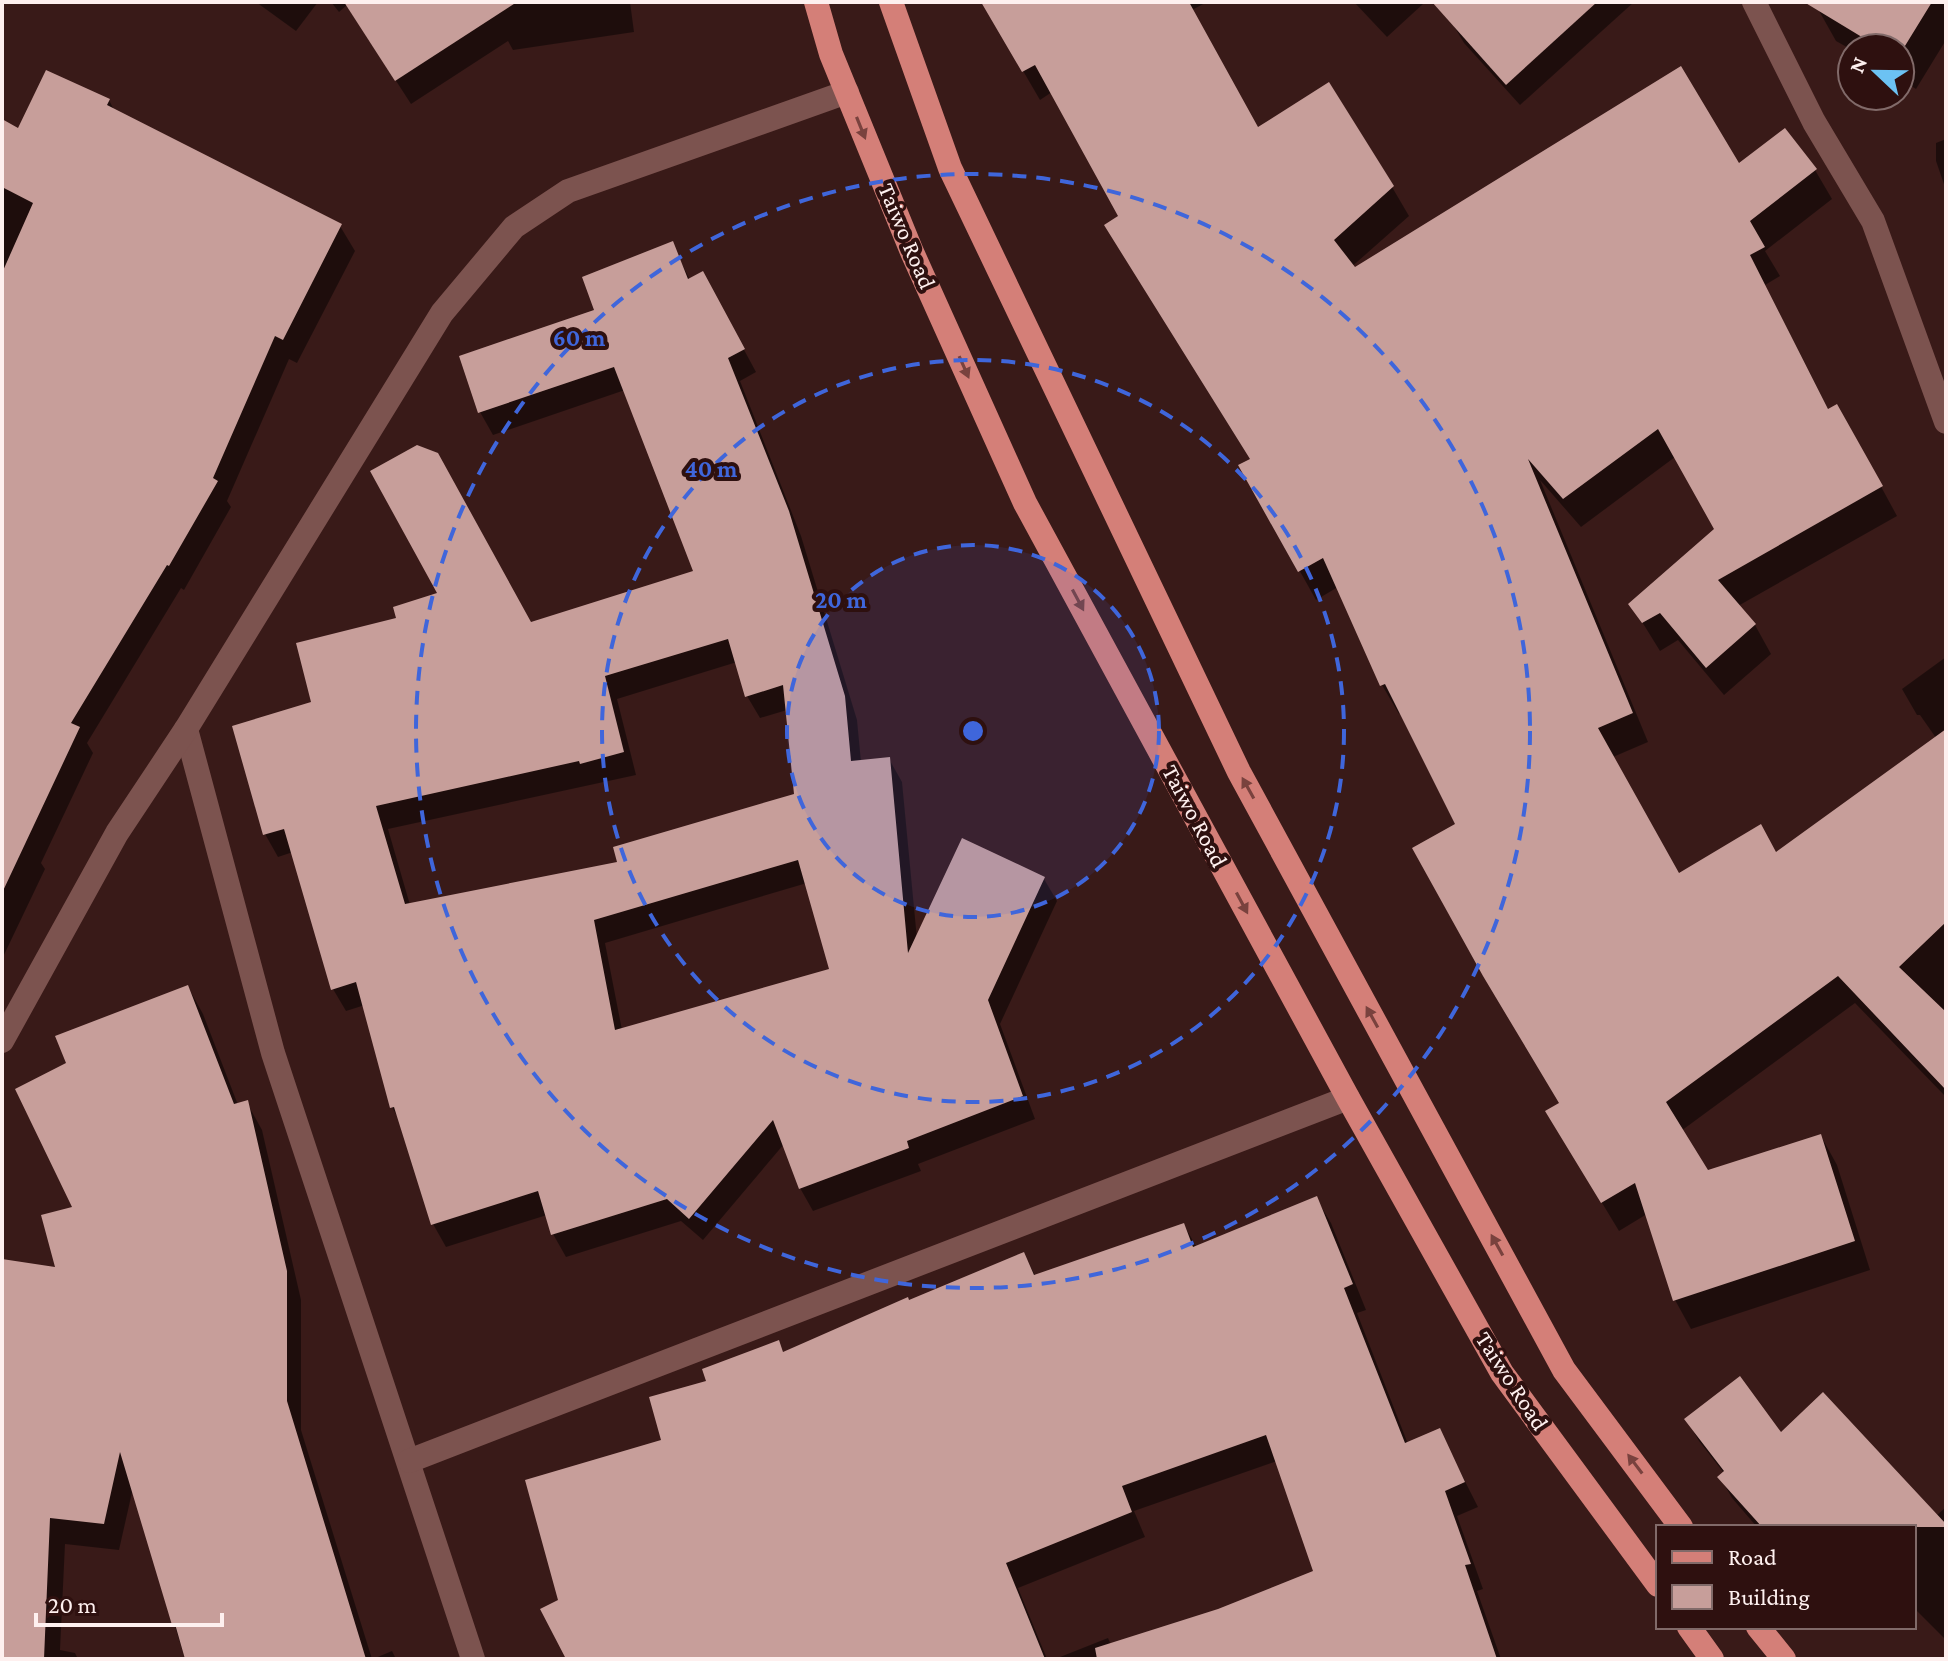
<svg xmlns="http://www.w3.org/2000/svg" width="1948" height="1661" font-family="'Crimson Pro',serif">
	<style>
		.shadow { fill: #0007; fill-rule: evenodd }
		.building { fill: #c79e9a; fill-rule: evenodd }
		.lines { fill: none; stroke-linecap: round; stroke-linejoin: round }
		.minor { stroke: #7c534f; stroke-width: 24 }
		.major { stroke: #d47f78; stroke-width: 24 }
		.oneway { fill: #79423e }
		.ring { fill: none; stroke: #3f66db; stroke-width: 4; stroke-dasharray: 14 10 }
		.labels { text-anchor: middle; stroke-width: 8; stroke-linejoin: round; paint-order: stroke }
		.street-label { font-size: 24px; fill: #fef0ef; stroke: #2e100f }
		.centre { fill: #3f66db; stroke: #2e100f; stroke-width: 4 }
		.ring-label { font-size: 24px; text-anchor: middle; font-weight: bold; fill: #3f66db; stroke: #2e100f; stroke-width: 8; stroke-linejoin: round; paint-order: stroke }
	</style>
	<rect width="100%" height="100%" fill="#391a18"/>
	<g class="shadow">
		<polygon points="256,2 318,2 296,31"/>
		<polygon points="331,2 630,2 634,32 513,50 508,41 411,104 347,5 339,12"/>
		<polygon points="983,2 1207,2 1192,10 1258,129 1392,187 1409,216 1348,270 1738,166 1785,131 1815,170 1832,199 1765,251 1780,276 1765,285 1829,411 1853,435 1897,516 1738,606 1755,625 1771,654 1724,695 1678,640 1660,651 1631,604 1716,530 1675,457 1581,527 1540,480 1648,742 1613,757 1678,875 1776,854 1941,745 1920,715 1917,715 1902,689 1946,657 1946,1097 1855,1003 1681,1131 1707,1173 1821,1136 1837,1165 1870,1270 1691,1329 1675,1300 1647,1214 1619,1231 1564,1140 1562,1104 1458,825 1401,712 1399,714 1382,685 1338,587 1316,600 1241,466 1252,460 1052,92 1040,100"/>
		<polygon points="1354,2 1421,2 1423,4 1387,37"/>
		<polygon points="1472,2 1634,2 1520,105 1464,43 1451,21"/>
		<polygon points="1822,2 1946,2 1946,40 1916,89 1900,79 1900,48 1852,48 1852,50 1836,41 1818,9"/>
		<polygon points="109,100 115,112 340,226 355,251 297,363 289,359 227,501 231,507 184,590 181,588 87,743 93,753 41,863 45,869 2,959 2,125 19,130"/>
		<polygon points="1946,139 1946,190 1936,161 1936,143"/>
		<path d="M672,244L690,280L715,296L756,372L740,381L801,536L857,720L861,762L889,759L902,782L917,939L1044,879L1057,901L1000,1024L1035,1119L918,1164L921,1171L813,1211L800,1188L784,1144L703,1240L681,1221L566,1257L553,1234L547,1215L446,1247L433,1224L401,1123L392,1107L365,1005L346,1011L333,989L293,852L278,857L265,834L313,704L530,624L696,572L625,390L493,435L480,412ZM737,662L747,696L760,718L787,710L796,795L619,864L410,905L388,829L636,775L617,699ZM807,883L831,970L622,1030L605,943Z"/>
		<polygon points="188,987 203,1014 238,1105 247,1103 262,1130 301,1300 301,1430 372,1659 185,1659 133,1488 119,1550 65,1544 60,1650 75,1653 78,1659 2,1659 2,1261 58,1270 75,1208 68,1064"/>
		<polygon points="1316,1198 1331,1223 1366,1310 1357,1313 1408,1444 1439,1430 1478,1507 1457,1516 1483,1589 1477,1591 1501,1659 1055,1659 1108,1638 1111,1645 1219,1611 1316,1572 1277,1461 1134,1511 1145,1537 1018,1588 1047,1659 569,1659 561,1601 663,1442 709,1382 778,1343 784,1354 1024,1254 1036,1277 1184,1225 1197,1248"/>
		<polygon points="1687,1420 1781,1435 1936,1516 1946,1507 1946,1640 1914,1608 1914,1527 1757,1527 1732,1498 1720,1477 1724,1473 1699,1441"/>
		<polygon points="392,1651 396,1659 373,1659"/>
	</g>
	<g class="building">
		<polygon points="344,2 517,2 395,81"/>
		<polygon points="981,2 1189,2 1258,127 1329,82 1394,186 1334,240 1355,267 1681,66 1739,163 1785,128 1817,169 1750,221 1765,247 1750,255 1828,409 1837,404 1883,486 1718,580 1756,624 1706,668 1660,613 1642,623 1628,604 1714,529 1658,429 1563,499 1528,459 1633,713 1598,728 1679,873 1761,824 1776,852 1946,729 1946,922 1899,967 1946,1012 1946,1090 1838,976 1666,1102 1708,1170 1821,1134 1855,1241 1673,1301 1635,1183 1601,1203 1545,1111 1559,1103 1483,976 1412,848 1455,824 1385,684 1380,686 1323,558 1298,572 1238,465 1250,459 1104,225 1118,216 1035,65 1022,72"/>
		<polygon points="1432,2 1597,2 1506,85"/>
		<polygon points="1804,2 1932,2 1900,54 1900,48 1880,48"/>
		<polygon points="46,70 110,99 107,105 342,224 283,340 275,336 213,478 218,481 169,566 167,565 71,723 80,727 2,893 2,273 33,203 2,187 2,119 18,128"/>
		<path d="M673,241L688,279L703,271L745,349L728,358L789,511L845,696L851,761L890,757L908,953L962,838L1045,877L988,1000L1023,1096L907,1141L909,1148L799,1189L773,1120L689,1219L667,1199L551,1235L538,1191L431,1225L394,1107L390,1108L356,982L331,990L284,829L263,835L232,726L311,702L296,643L396,618L393,607L437,593L370,471L417,445L438,453L531,622L693,571L614,367L478,413L459,356L594,310L582,277ZM728,639L745,697L783,685L794,794L613,847L617,862L405,904L376,806L579,761L580,764L624,752L605,676ZM798,860L829,969L615,1030L594,920Z"/>
		<polygon points="188,985 234,1104 248,1100 287,1271 287,1401 366,1659 185,1659 175,1624 172,1625 120,1452 104,1524 50,1518 44,1659 2,1659 2,1259 55,1267 41,1215 72,1207 15,1089 66,1063 55,1036"/>
		<polygon points="1317,1196 1353,1284 1344,1288 1405,1443 1440,1428 1465,1482 1445,1491 1471,1564 1465,1565 1497,1659 1097,1659 1095,1648 1218,1609 1313,1571 1266,1435 1122,1486 1132,1512 1006,1563 1045,1659 566,1659 540,1609 558,1600 525,1480 661,1440 649,1397 706,1381 702,1369 779,1340 783,1352 908,1297 909,1300 1024,1252 1034,1275 1184,1223 1193,1247"/>
		<polygon points="1740,1376 1781,1432 1823,1392 1946,1524 1946,1527 1762,1527 1717,1477 1724,1471 1684,1419"/>
	</g>
	<g class="lines">
		<g class="minor">
			<polyline points="1754,2 1814,122 1873,221 1946,422"/>
			<polyline points="186,729 273,1053 473,1659"/>
			<polyline points="2,1041 117,833 186,729 442,313 514,227 568,191 847,92"/>
			<polyline points="409,1461 1348,1098"/>
		</g>
		<g class="major">
			<polyline points="816,2 831,54 912,252 1025,503 1348,1098 1502,1373 1658,1585"/>
			<polyline points="891,2 950,168 1239,772 1564,1370 1681,1527"/>
			<polyline points="1689,1627 1712,1659"/>
			<polyline points="1758,1627 1784,1659"/>
		</g>
	</g>
	<defs><path id="oneway-solid" d="M-6-.8H1V-3.2L6.5 0L1 3.2V.8H-6Z" transform="scale(2)"/></defs>
	<g class="oneway">
		<use href="#oneway-solid" transform="translate(861 128) rotate(68)"/>
		<use href="#oneway-solid" transform="translate(964 367) rotate(66)"/>
		<use href="#oneway-solid" transform="translate(1078 600) rotate(62)"/>
		<use href="#oneway-solid" transform="translate(1248 788) rotate(-119)"/>
		<use href="#oneway-solid" transform="translate(1242 903) rotate(62)"/>
		<use href="#oneway-solid" transform="translate(1372 1017) rotate(-119)"/>
		<use href="#oneway-solid" transform="translate(1497 1245) rotate(-119)"/>
		<use href="#oneway-solid" transform="translate(1635 1464) rotate(-127)"/>
	</g>
	<circle cx="973" cy="731" r="186" fill="#3f66db" fill-opacity=".12"/>
	<g class="ring">
		<circle cx="973" cy="731" r="186"/>
		<circle cx="973" cy="731" r="371"/>
		<circle cx="973" cy="731" r="557"/>
	</g>
	<g class="labels">
		<g class="street-label">
			<text transform="translate(907 236) rotate(67)" y="8">Taiwo Road</text>
			<text transform="translate(1195 816) rotate(62)" y="8">Taiwo Road</text>
			<text transform="translate(1512 1381) rotate(57)" y="8">Taiwo Road</text>
		</g>
	</g>
	<circle cx="973" cy="731" r="12" class="centre"/>
	<g class="ring-label">
		<text x="579" y="346">60 m</text>
		<text x="711" y="477">40 m</text>
		<text x="841" y="608">20 m</text>
	</g>
	<rect width="1948" height="1661" fill="none" stroke="#fef0ef" stroke-width="8"/>
	<rect x="1656" y="1525" width="260" height="104" fill="#2e100f" stroke="#816a69" stroke-width="2"/>
	<rect x="1672" y="1551" width="40" height="12" fill="#d47f78" stroke="#816a69" stroke-width="2"/>
	<text x="1728" y="1565" font-size="24" fill="#fef0ef">Road</text>
	<rect x="1672" y="1585" width="40" height="24" fill="#c79e9a" stroke="#816a69" stroke-width="2"/>
	<text x="1728" y="1605" font-size="24" fill="#fef0ef">Building</text>
	<g transform="translate(1876 72) rotate(292)"><circle r="38" fill="#2e100f" stroke="#816a69" stroke-width="2"/>
	<path d="M0-6L14 30L0 20L-14 30Z" fill="#6cc2f3"/>
	<text y="-12" font-size="22" font-weight="bold" text-anchor="middle" fill="#fef0ef">N</text>
	</g>
	<path d="M36 1613v12h186v-12" fill="none" stroke="#fef0ef" stroke-width="4"/>
	<text x="48" y="1613" font-size="24" fill="#fef0ef" stroke="#2e100f" stroke-width="6" paint-order="stroke">20 m</text>
</svg>
